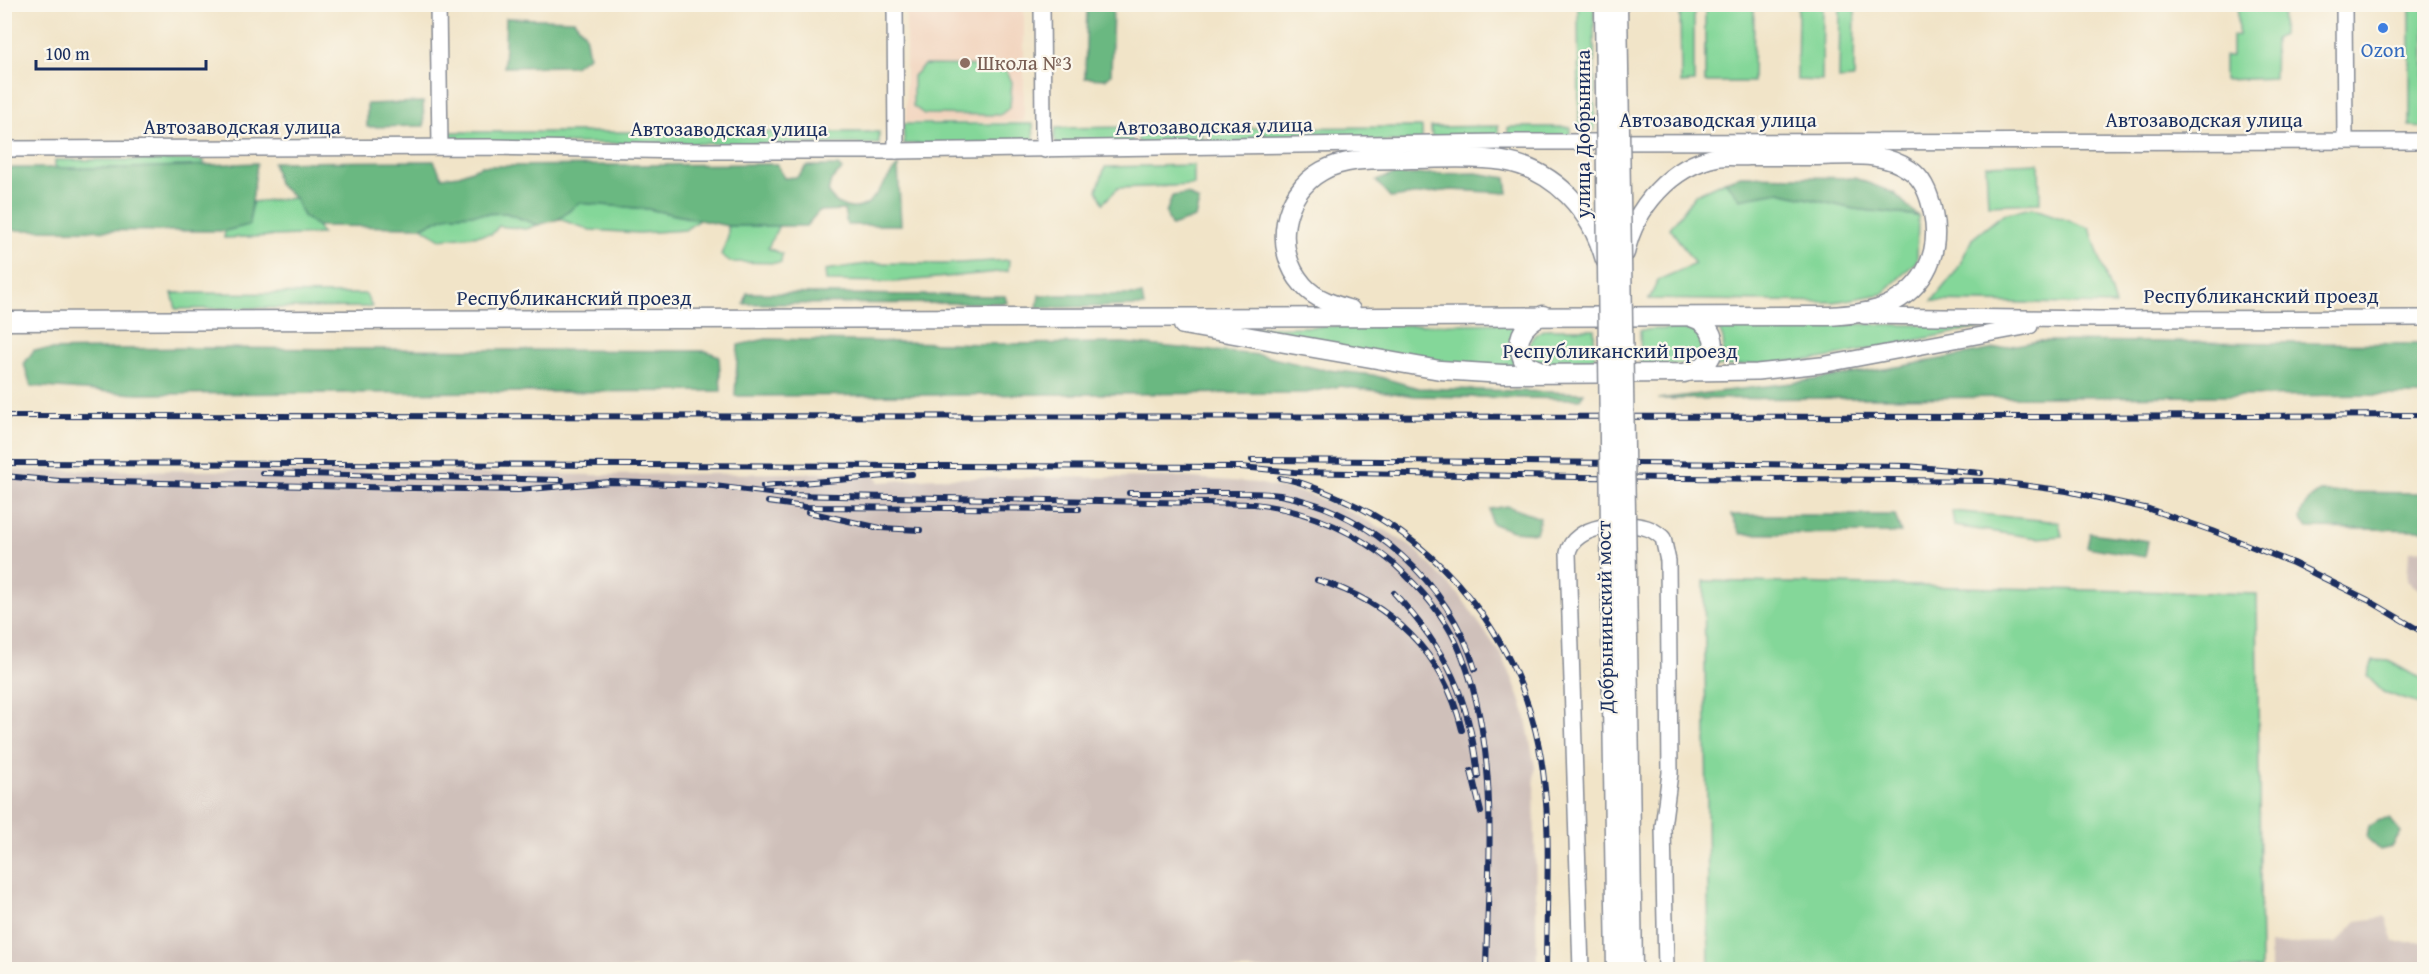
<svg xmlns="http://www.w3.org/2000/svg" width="2429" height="974" font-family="'Gentium Book Plus',serif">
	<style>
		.built { fill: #f2d4be }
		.industrial { fill: #cfc0ba }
		.green { fill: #84d799; stroke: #50837c; stroke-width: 1.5 }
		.forest { fill: #6bb881; stroke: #437470; stroke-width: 1.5 }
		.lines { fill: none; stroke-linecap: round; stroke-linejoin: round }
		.minor-casing { stroke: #868a93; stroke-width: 18 }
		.major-casing { stroke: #868a93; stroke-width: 21 }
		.minor { stroke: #fff; stroke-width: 15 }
		.major { stroke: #fff; stroke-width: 18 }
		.rail-casing { stroke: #1b2f5e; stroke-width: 6 }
		.rail { stroke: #fbf7ec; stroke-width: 4; stroke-dasharray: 11; stroke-linecap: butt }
		.major-bridge-casing { stroke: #868a93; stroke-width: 21; stroke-linecap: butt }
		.major-bridge { stroke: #fff; stroke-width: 18 }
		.shop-dot { fill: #3f7fe0; stroke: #fbf7ec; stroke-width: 2 }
		.education-dot { fill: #8d6e63; stroke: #fbf7ec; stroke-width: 2 }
		.labels { text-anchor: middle; stroke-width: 4.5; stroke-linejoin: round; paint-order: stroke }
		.shop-label { font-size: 21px; fill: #366cbe; stroke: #fbf7ec }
		.education-label { font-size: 21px; fill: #785e54; stroke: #fbf7ec; text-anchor: start }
		.street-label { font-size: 21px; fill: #1b2f5e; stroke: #fbf7ec }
	</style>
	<rect width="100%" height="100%" fill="#fbf7ec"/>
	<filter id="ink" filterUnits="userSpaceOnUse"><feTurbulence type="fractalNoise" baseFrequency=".0167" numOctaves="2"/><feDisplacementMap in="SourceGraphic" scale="12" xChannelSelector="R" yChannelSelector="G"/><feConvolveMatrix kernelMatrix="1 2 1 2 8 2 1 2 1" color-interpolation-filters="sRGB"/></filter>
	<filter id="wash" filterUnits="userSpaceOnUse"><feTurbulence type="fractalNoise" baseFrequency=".008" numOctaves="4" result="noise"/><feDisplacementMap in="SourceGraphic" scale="24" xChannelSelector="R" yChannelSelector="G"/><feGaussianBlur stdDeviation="1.35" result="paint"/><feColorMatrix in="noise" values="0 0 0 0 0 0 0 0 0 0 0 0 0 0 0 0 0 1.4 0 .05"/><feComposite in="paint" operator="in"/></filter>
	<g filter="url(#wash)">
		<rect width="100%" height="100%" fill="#f1e4c8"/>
		<polygon class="built" points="906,5 1024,5 1024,121 906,122"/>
		<g class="industrial">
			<polygon points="5,470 364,471 595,475 874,472 879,482 933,478 1181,477 1257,483 1308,494 1345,509 1387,531 1416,550 1461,597 1502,656 1514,682 1525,713 1535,767 1534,779 1537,963 1522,964 1521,970 5,969"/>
			<polygon points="2424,550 2424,593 2407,581 2409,551"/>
			<polygon points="2386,917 2394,942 2424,942 2424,969 2270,969 2270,944 2336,943 2357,921"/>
		</g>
		<g class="green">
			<polygon points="1578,5 1594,5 1595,130 1579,130"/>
			<polygon points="1680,5 1694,5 1694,82 1681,83"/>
			<polygon points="1705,5 1754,5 1753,82 1705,82"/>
			<polygon points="1798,5 1823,5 1822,81 1797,80"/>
			<polygon points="1840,5 1855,5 1854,78 1839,79"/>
			<polygon points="2238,5 2283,5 2282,35 2275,39 2274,78 2224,80 2224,56 2232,56 2232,36 2238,35"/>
			<polygon points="2410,5 2424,5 2424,127 2410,126"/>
			<polygon points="924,65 1004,66 1012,82 1010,107 1000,115 924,114 913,106 913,76"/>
			<polygon points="903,124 1033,124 1034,143 904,144"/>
			<polygon points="1498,126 1499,139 1432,140 1431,127"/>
			<polygon points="1132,127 1132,145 1057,145 1054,137 1056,128"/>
			<rect x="1138" y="127" width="64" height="17"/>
			<polygon points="1422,127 1422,141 1209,144 1209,128"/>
			<polygon points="1508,127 1570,127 1570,137 1508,138"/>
			<polygon points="450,132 879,132 879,144 449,143"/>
			<polygon points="55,160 204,160 203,180 55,181"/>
			<polygon points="2039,163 2040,203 1988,205 1986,165"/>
			<polygon points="1194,165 1194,185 1118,188 1103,203 1097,190 1105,167"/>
			<polygon points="1725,181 1740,198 1779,192 1854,209 1918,216 1917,261 1882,294 1834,302 1649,299 1658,280 1695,264 1670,228 1696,194"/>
			<polygon points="295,198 303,216 317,226 322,234 224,238 225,231 249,225 252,202"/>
			<polygon points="579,203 648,209 699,220 685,230 639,233 590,230 559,219"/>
			<polygon points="2032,208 2090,228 2115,305 1932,301 1957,270 1972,239 2003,214"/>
			<polygon points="506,213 538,225 526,229 499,226 492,234 440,239 422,227 450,215"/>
			<polygon points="779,225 768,248 782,254 781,263 731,262 721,255 728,237 728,226"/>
			<polygon points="1009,260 1008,271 895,282 826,281 825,270 874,263 943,264"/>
			<polygon points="172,293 366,294 372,307 176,309"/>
			<path d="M1713,322L1988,326L1820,359L1714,367C1727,350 1727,337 1713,322Z"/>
			<path d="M1519,323C1510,339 1507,354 1519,369L1411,362L1234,328Z"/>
			<path d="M1546,329H1594L1595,366H1549L1532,358C1526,343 1531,334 1546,329Z"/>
			<path d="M1640,330C1663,330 1712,319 1705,356L1689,364L1641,366Z"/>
			<polygon points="1952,511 2059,522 2062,536 2037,538 1954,526"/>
			<polygon points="1704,581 2257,594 2261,969 1709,969"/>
			<polygon points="2373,660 2389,661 2424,681 2424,710 2422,705 2383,692 2367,676"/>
		</g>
		<g class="forest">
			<polygon points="1087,5 1113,5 1111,74 1106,79 1085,78"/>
			<polygon points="506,18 574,20 585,34 589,56 574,66 504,67"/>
			<polygon points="423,102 424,126 367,127 367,104"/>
			<path d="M434,161L442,177L459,175L482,166L777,164L784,178L797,177L807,166H838L842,170L831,180L828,193C834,201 837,204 846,207C873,215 882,180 898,166L901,225H847L844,210L819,211L806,226H728L648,209L579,203L559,219L538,225L506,213L450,215L422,227L317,226L303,216L295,198L278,184L273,162Z"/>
			<polygon points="257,163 249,225 225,231 5,230 5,168 131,168"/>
			<polygon points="1476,173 1506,178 1508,193 1451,190 1391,198 1376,181 1392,175"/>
			<polygon points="1741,176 1855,178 1894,193 1918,216 1854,209 1779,192 1740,199 1725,181"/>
			<polygon points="1187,194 1199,201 1195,218 1171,226 1166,213 1172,196"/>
			<polygon points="747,293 1005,296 1007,303 744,304"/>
			<polygon points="1039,295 1142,295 1144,306 1037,308"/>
			<polygon points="766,339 988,344 1123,343 1260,355 1319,369 1373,375 1418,388 1584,393 1580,399 1415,396 1340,386 1306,393 735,396 738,345"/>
			<polygon points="2038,341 2424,344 2424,395 1658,399 1792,383 1903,366"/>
			<polygon points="197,348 706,351 719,356 721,391 136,394 31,386 24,364 34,350"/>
			<path d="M2320,492L2424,493V530L2308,528L2300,520C2302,506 2308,499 2320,492Z"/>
			<polygon points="1507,506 1540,518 1536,533 1512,531 1491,523 1490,509"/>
			<polygon points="1731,515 1895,515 1901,533 1741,534"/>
			<polygon points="2090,533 2148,541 2145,557 2087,547"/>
			<polygon points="2390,819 2401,832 2392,847 2380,850 2367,838 2369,826 2379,820"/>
		</g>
	</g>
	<g filter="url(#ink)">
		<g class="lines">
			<defs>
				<g id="minor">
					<polyline points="438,4 440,147"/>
					<polyline points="895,4 896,151"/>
					<polyline points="1042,4 1043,129 1045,150"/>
					<polyline points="2344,4 2345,141"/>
					<polyline points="4,149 493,147 685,151 896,151 1503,142 2424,141"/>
					<polyline points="1864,316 2099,319 2424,318"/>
					<polyline points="1689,373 1757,372 1821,365 2030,326"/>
					<path d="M1581,970L1568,553C1573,525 1624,521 1647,528C1654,530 1658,534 1663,538L1668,561L1670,773L1663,827L1666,970"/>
				</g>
				<g id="major">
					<path d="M1351,310C1334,305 1315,299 1303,285C1272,250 1282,193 1322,171C1349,156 1382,160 1412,159C1441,159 1474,156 1503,161C1555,170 1591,210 1605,260"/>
					<path d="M1543,315C1521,325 1513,341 1525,364L1544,372"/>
					<path d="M4,321C613,321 1221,314 1829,316C1845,315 1862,314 1878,309C1921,294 1942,257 1933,213C1930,197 1924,179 1910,170C1882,150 1846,156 1813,156C1792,156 1771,156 1749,156C1739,157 1727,155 1717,157C1671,166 1635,207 1625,253"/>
					<path d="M1183,325L1440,370L1503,374L1684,373C1690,371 1698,370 1703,366C1723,350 1713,323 1691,317"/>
					<polyline points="1612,702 1616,970"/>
					<polyline points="1629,704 1633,970"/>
				</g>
			</defs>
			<use href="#minor" class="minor-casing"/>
			<use href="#major" class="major-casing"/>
			<use href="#minor" class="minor"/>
			<use href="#major" class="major"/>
			<defs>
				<g id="rail">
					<polyline points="4,416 2047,417 2424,415"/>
					<polyline points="1252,460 1751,464 1908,466 1981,473"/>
					<polyline points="4,463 1241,467 1294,472 1578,477 1991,481 2067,491 2149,509 2213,531 2293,563 2368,600 2424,633"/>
					<polyline points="262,473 562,480"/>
					<path d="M4,476L60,481L518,490L610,482L707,485L785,495L1254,504C1307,510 1354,530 1394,564C1418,586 1442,612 1456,642C1502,742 1488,862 1486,970"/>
					<path d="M1280,478C1301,481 1321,490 1340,498C1443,543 1518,638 1539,747C1553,816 1546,899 1546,970"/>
					<polyline points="763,486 912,474"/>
					<path d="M1129,493C1159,493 1190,493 1220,493C1240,493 1260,492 1280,495C1370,511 1449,582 1475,669"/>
					<polyline points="768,502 805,507 1079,509"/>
					<polyline points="808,512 880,528 920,530"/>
					<path d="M1317,580C1391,602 1444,653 1462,730"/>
					<path d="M1394,593C1447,650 1470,699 1478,777"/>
					<polyline points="1471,771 1481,812"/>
				</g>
			</defs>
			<use href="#rail" class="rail-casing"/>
			<use href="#rail" class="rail"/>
			<defs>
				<g id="major-bridge">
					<polyline points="1604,4 1612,702"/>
					<polyline points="1618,4 1629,704"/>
				</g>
			</defs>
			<use href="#major-bridge" class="major-bridge-casing"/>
			<use href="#major-bridge" class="major-bridge"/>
		</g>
	</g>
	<circle class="shop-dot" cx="2383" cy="28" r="6"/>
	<circle class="education-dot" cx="965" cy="63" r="6"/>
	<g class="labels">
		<g class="shop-label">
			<text x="2383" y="57">Ozon</text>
		</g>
		<g class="education-label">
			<text x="977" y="70">Школа №3</text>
		</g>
		<g class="street-label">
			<text x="1718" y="127">Автозаводская улица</text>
			<text x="2204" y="127">Автозаводская улица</text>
			<text transform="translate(1214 126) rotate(-1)" y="7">Автозаводская улица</text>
			<text x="242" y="134">Автозаводская улица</text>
			<text x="729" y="136">Автозаводская улица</text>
			<text transform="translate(1583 134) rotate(-90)" y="7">улица Добрынина</text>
			<text x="2261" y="303">Республиканский проезд</text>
			<text x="574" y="305">Республиканский проезд</text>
			<text x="1620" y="358">Республиканский проезд</text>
			<text transform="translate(1605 617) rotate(-91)" y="7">Добрынинский мост</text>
		</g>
	</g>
	<rect width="2429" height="974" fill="none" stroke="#fbf7ec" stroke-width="24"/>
	<path d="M36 60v9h170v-9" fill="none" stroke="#1b2f5e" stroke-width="3"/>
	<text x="45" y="60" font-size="18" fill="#1b2f5e" stroke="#fbf7ec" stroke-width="4.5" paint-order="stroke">100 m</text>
</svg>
